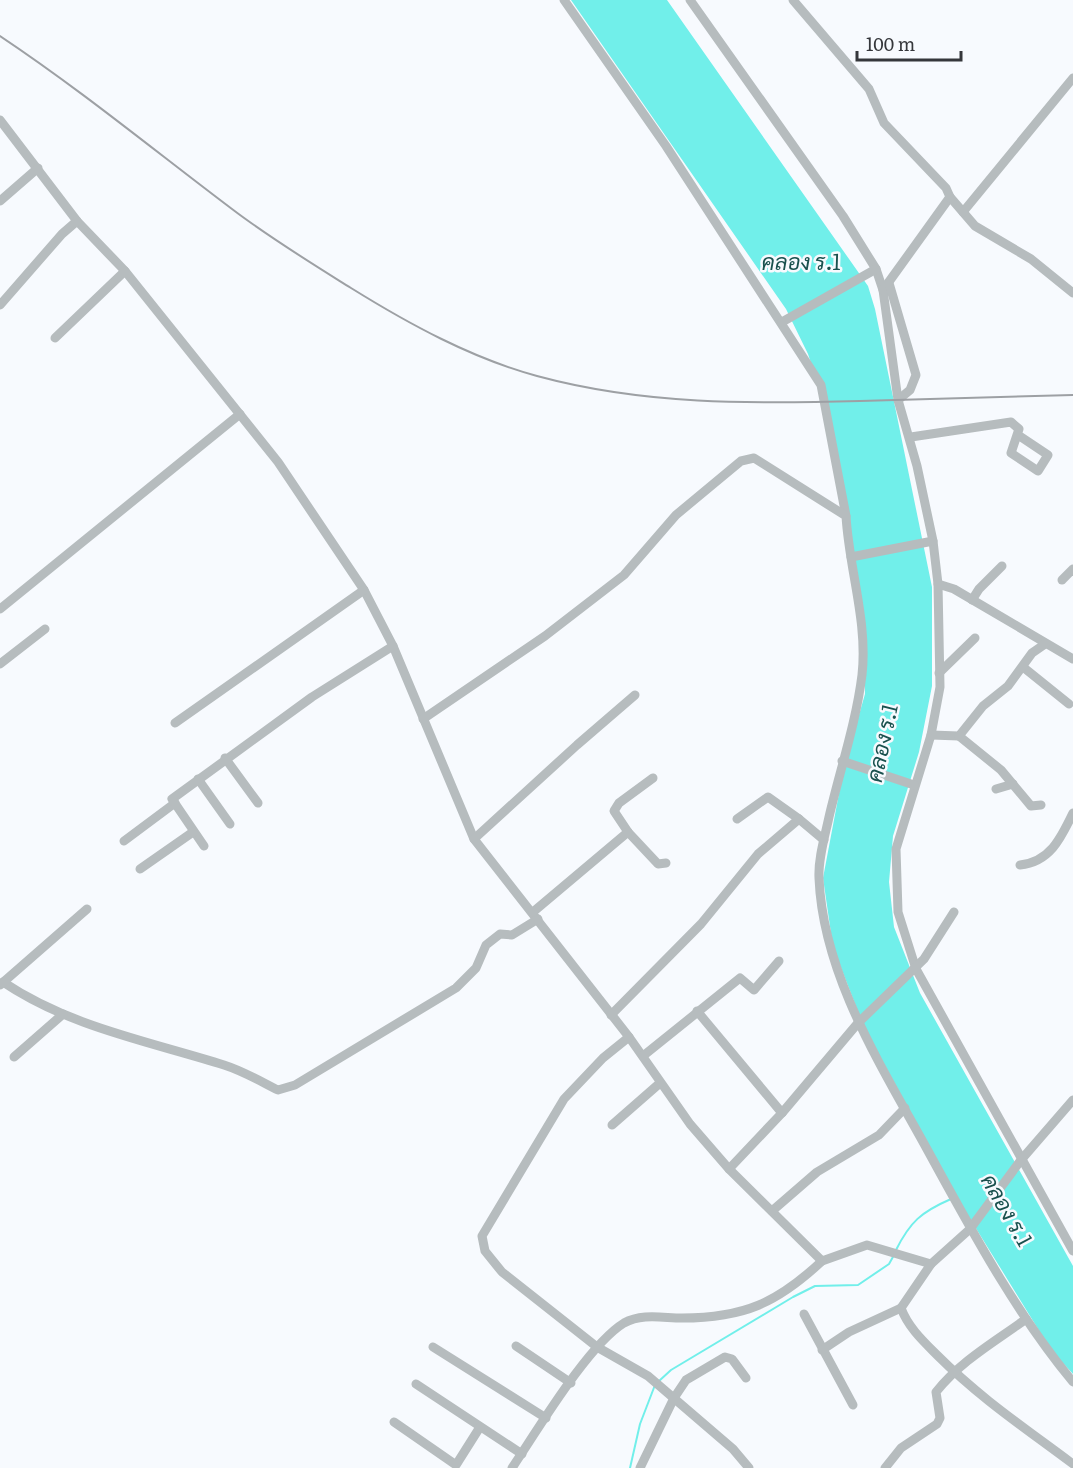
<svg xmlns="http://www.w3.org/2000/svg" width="1073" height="1468" font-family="Literata,Sarabun,serif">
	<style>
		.water { fill: #71efea }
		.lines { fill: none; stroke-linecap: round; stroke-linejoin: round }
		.stream { stroke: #71efea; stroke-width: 2 }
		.minor { stroke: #b6bcbe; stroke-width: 9 }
		.rail { stroke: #9da0a4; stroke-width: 2 }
		.labels { text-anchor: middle; stroke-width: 5; stroke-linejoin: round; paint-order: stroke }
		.water-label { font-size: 22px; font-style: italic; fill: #19514e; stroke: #f7fafe }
	</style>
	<rect width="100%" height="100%" fill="#f7fafe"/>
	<polygon class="water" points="571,0 667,0 868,286 875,309 932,587 932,686 919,752 893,836 889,882 894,927 920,993 1073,1266 1073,1374 1051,1350 956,1196 864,1027 833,947 823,878 844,767 865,694 863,612 820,390 808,354 786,309"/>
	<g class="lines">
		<g class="stream">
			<path d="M896,1250C910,1222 921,1212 951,1199"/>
			<polyline points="659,1381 671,1370 793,1297 815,1286 858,1285 889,1264 894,1255"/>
			<polyline points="630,1468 640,1424 655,1385"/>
		</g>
		<g class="minor">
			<polyline points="564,0 666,146 821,385 846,516"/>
			<polyline points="690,0 843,216 876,269 883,290 898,400 917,466 933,541 938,584 940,687 931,735 896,849 898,912 916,969 1073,1251"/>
			<polyline points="793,0 869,89 884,123 946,188 950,197 883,290"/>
			<polyline points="0,120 77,221 125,271 278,462 364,590 393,646 474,839 629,1037 690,1124 729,1169 822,1261 867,1245 931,1264 970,1229 1021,1160 1073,1100"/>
			<polyline points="950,197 975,226 1031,259 1073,293"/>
			<polyline points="0,201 38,168"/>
			<polyline points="963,212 1073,78"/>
			<polyline points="889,283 916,375 910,390 898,400"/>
			<polyline points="0,305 62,234 77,221"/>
			<polyline points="782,322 876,269"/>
			<polyline points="55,338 125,271"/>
			<polyline points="911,437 1011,422 1019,429 1011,453 1038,471 1048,455 1018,435"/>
			<polyline points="851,557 933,541"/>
			<polyline points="1062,580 1073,569"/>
			<polyline points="938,584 954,589 1073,659"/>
			<polyline points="972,600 979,589 1002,566"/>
			<polyline points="0,609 240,414"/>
			<polyline points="0,664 45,629"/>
			<polyline points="1023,667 1069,704"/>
			<polyline points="939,673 975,638"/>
			<path d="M423,719L545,636L624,575L676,515L741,461L754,458L846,516C849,569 868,622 862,675C856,723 840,770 829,817C825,836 818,858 819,878C823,976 882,1067 928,1151C972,1231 1015,1312 1073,1382"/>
			<polyline points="175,723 364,590"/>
			<polyline points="931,735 959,736 983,706 1008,686 1032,653 1045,644"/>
			<polyline points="959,736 1001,770 1031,806 1041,805"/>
			<polyline points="225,758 258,803"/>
			<polyline points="842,761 914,785"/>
			<polyline points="653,778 619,803 614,811 628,832 658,864 666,863"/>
			<polyline points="198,779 230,824"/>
			<polyline points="996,789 1013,784"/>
			<polyline points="737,819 768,797 799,819"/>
			<polyline points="474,839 577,745 635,695"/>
			<polyline points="124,841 175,803"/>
			<polyline points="204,846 172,799 312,697 393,646"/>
			<path d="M1020,865C1050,862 1061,838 1073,813"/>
			<polyline points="140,869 193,832"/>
			<polyline points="533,912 628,832"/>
			<path d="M3,982C70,1027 148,1041 224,1065C243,1071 260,1081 278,1090L295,1085L456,988L476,968L486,945L500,934L512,935L538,919"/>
			<polyline points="0,985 87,909"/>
			<polyline points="697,1011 782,1113"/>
			<polyline points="611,1015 701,924 758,854 799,819 824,840"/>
			<polyline points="629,1037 603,1058 564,1099 482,1236 485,1251 502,1272 597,1347 648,1376 733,1449 749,1468"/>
			<polyline points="643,1056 740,978 754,990 779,961"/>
			<polyline points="14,1057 63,1014"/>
			<polyline points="612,1125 660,1083"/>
			<polyline points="729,1169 782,1113 858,1023 924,959 954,912"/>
			<polyline points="772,1211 817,1172 879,1135 905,1108"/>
			<path d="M931,1264L901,1308C908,1327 923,1341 937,1355C980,1398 1025,1428 1073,1464"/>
			<polyline points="804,1314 853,1405"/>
			<polyline points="516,1346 571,1383"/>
			<polyline points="433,1347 546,1418"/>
			<polyline points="822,1350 849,1332 901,1308"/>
			<polyline points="416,1384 522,1454"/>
			<polyline points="394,1422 456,1465 480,1427"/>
			<path d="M512,1468C537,1431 588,1345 624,1323C642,1313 663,1318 682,1318C744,1318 777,1303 822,1261"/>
			<polyline points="640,1468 674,1398 686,1380 725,1357 732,1359 746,1378"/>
			<path d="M885,1468L901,1448L937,1424L940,1418L936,1392C962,1360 993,1343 1026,1319"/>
		</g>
		<path class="rail" d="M0,36C81,90 155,151 232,209C270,238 311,263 351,288C409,324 471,358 537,376C644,405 751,404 860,401C931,399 1002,397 1073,395"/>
	</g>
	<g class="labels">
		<g class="water-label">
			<text x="801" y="270">คลอง ร.1</text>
			<text transform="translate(882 743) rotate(-78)" y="8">คลอง ร.1</text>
			<text transform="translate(1007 1210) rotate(60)" y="8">คลอง ร.1</text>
		</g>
	</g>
	<path d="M857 51v9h104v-9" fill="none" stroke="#35373b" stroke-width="3"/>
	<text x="866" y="51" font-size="18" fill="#35373b" stroke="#f7fafe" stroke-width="4.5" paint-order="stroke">100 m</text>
</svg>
